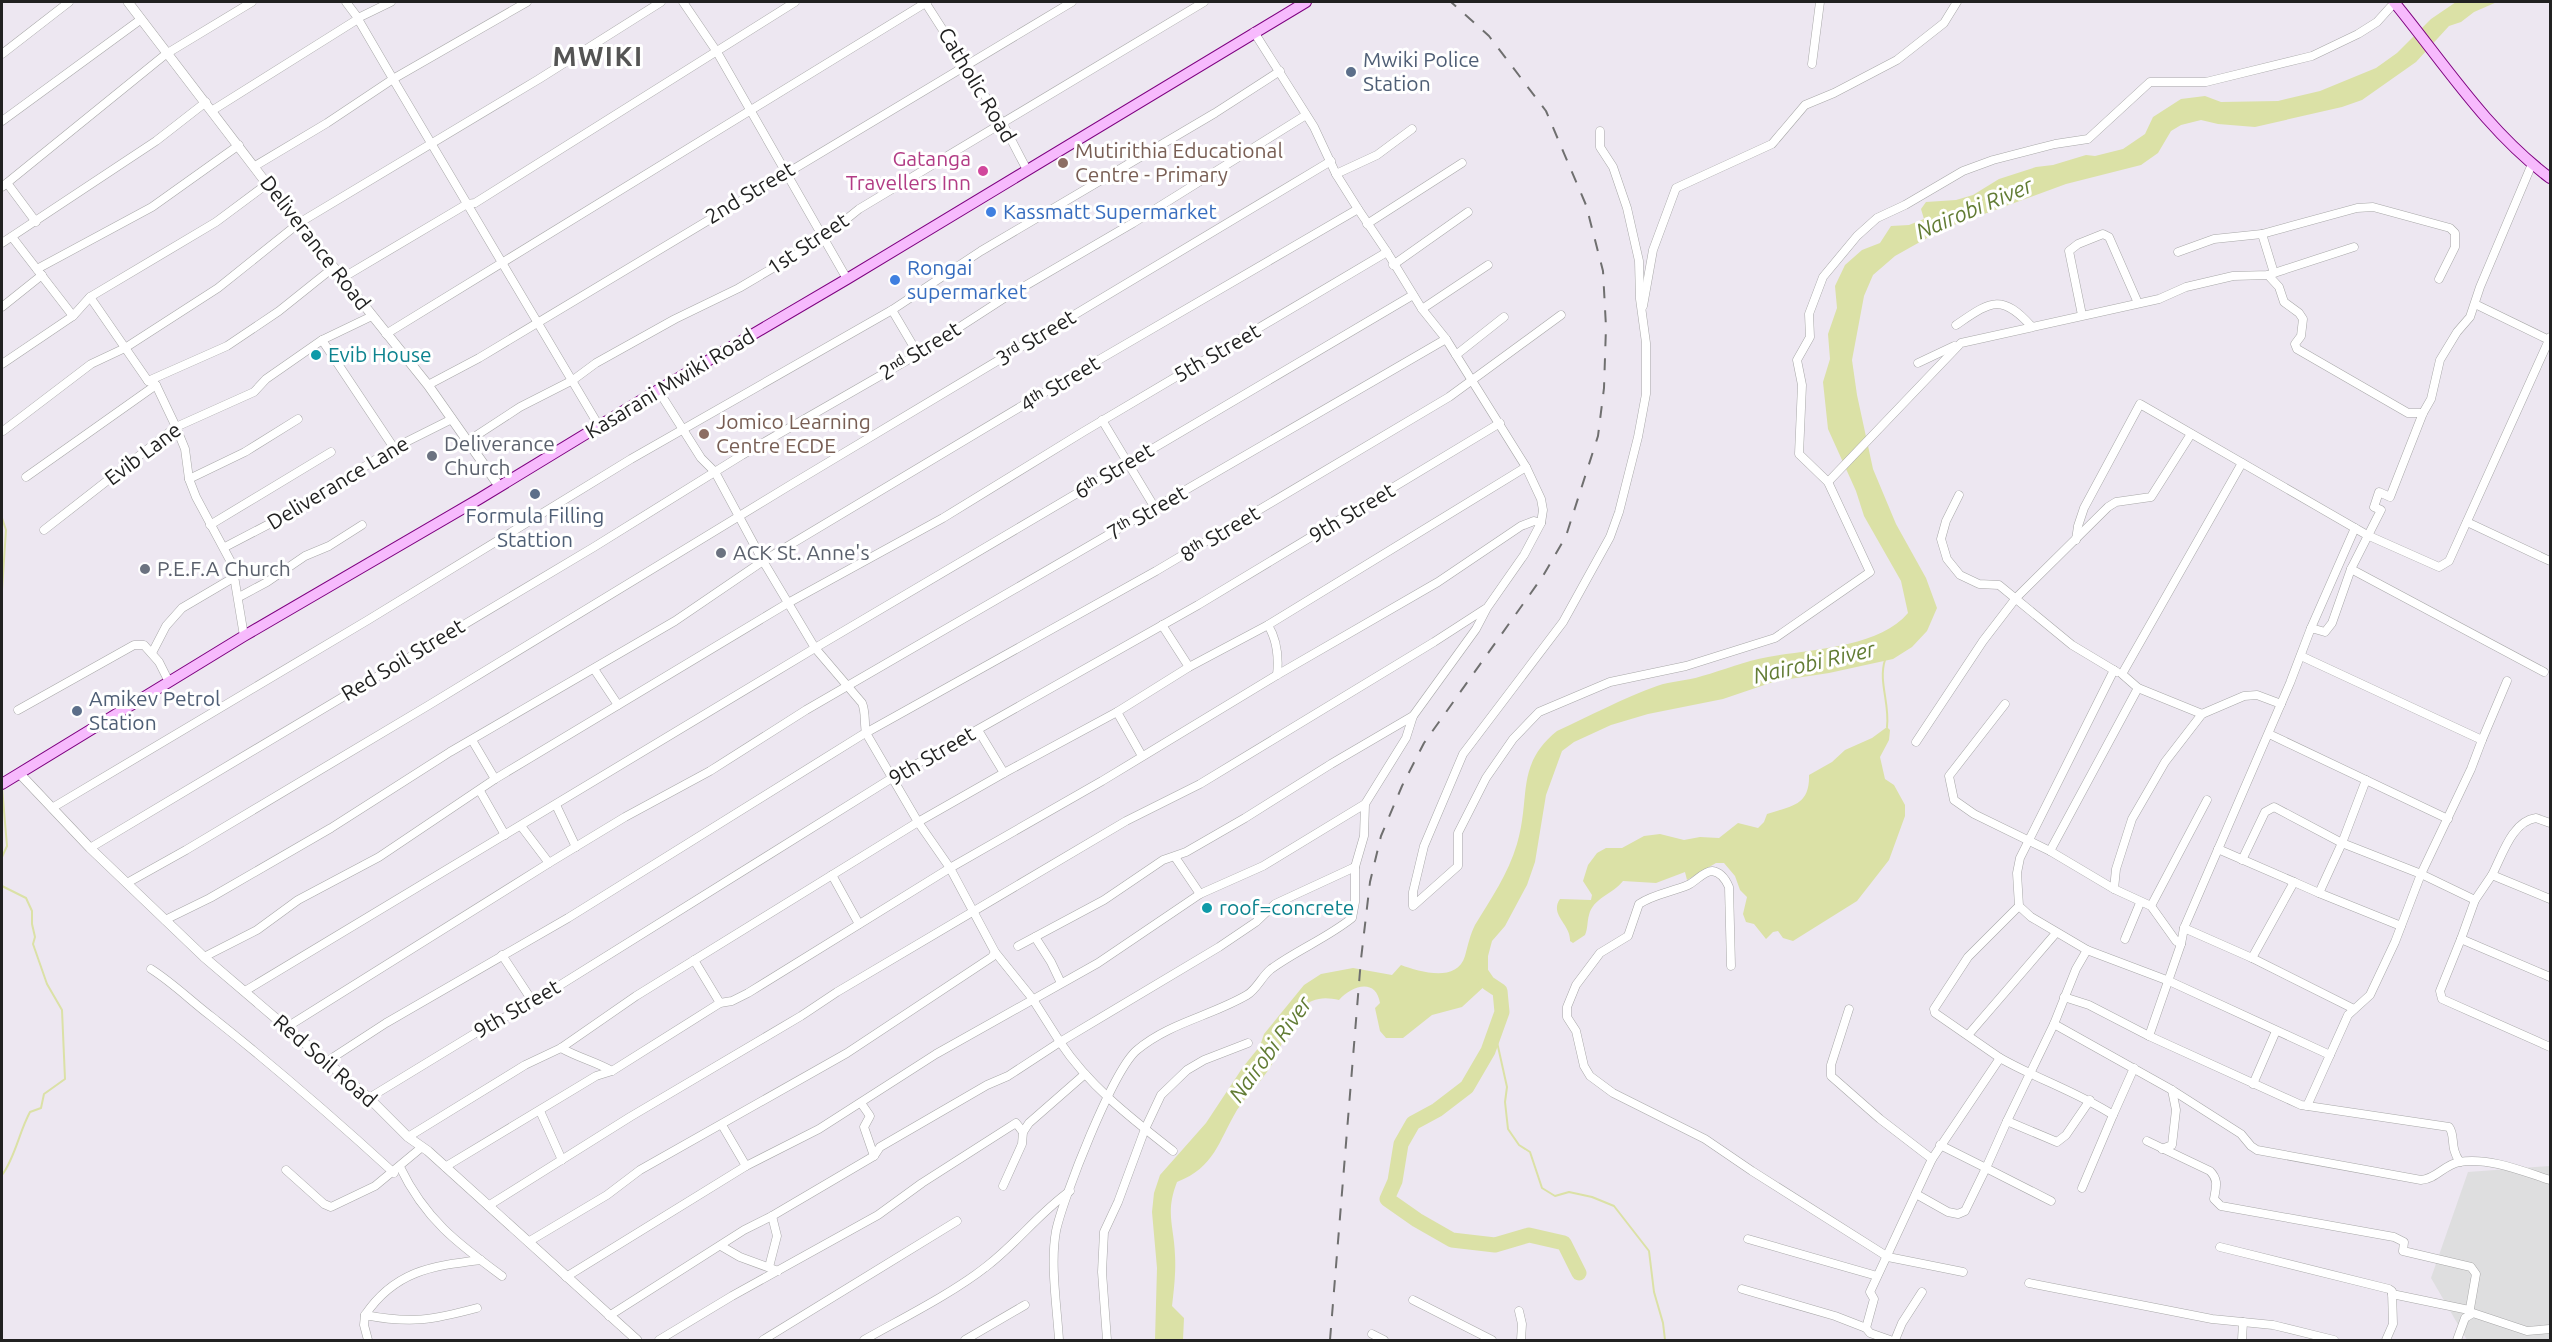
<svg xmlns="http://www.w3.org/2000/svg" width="2552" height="1342" font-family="Ubuntu,sans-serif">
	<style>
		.residential { fill: #dededf }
		.water { fill: #dbe1a6 }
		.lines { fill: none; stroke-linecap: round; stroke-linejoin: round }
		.stream { stroke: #dbe1a6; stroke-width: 2 }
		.river { stroke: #dbe1a6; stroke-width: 15 }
		.minor-casing { stroke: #a8a8a8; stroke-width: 9 }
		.tertiary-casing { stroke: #a8a8a8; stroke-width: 10 }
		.secondary-casing { stroke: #7d007f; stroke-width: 12 }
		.minor { stroke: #fff; stroke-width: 8 }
		.tertiary { stroke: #fff; stroke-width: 9 }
		.secondary { stroke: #f7bafd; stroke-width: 10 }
		.rail { stroke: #6f6f6f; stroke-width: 2; stroke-dasharray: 12 12; stroke-linecap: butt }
		.service-dot { fill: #5c6f8a; stroke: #fff; stroke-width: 2 }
		.education-dot { fill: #8d6e63; stroke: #fff; stroke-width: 2 }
		.hotel-dot { fill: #d1479c; stroke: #fff; stroke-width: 2 }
		.shop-dot { fill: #3f7fe0; stroke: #fff; stroke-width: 2 }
		.culture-dot { fill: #0f9aa8; stroke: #fff; stroke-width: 2 }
		.worship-dot { fill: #6b7280; stroke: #fff; stroke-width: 2 }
		.labels { text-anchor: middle; stroke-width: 6; stroke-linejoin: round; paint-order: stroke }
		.service-label { font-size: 21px; fill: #4e5e75; stroke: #fff; text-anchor: start }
		.street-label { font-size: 21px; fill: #212121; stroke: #fff }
		.education-label { font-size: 21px; fill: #785e54; stroke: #fff; text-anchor: start }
		.hotel-label { font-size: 21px; fill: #b23c85; stroke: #fff; text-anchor: end }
		.shop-label { font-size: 21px; fill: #366cbe; stroke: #fff; text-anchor: start }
		.culture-label { font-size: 21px; fill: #0d838f; stroke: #fff; text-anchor: start }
		.worship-label { font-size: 21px; fill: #5b616d; stroke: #fff; text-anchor: start }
		.water-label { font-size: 22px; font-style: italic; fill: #627c34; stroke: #fff }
		.district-label { font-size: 27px; font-weight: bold; letter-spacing: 1.5px; fill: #545454; stroke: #fff }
	</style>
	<rect width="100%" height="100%" fill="#ede7f1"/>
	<polygon class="residential" points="2550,1166 2550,1340 2467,1340 2431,1278 2468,1172"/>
	<g class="water">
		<path d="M2456,2H2497L2474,12L2461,22L2449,26L2416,62L2362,100L2342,107L2255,127L2218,124L2201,120L2181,125L2171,131L2158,153L2141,165L2066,184L1943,229L1895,256L1873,275L1864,296L1852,360L1857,395L1873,469L1896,524L1926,578L1937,608L1927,631L1912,647L1893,659L1829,673L1776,681L1723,699L1648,714L1611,725L1574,742L1562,751L1546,795L1535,862L1527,885L1505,926L1492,941L1488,956V983L1462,1007L1432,1015L1403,1038H1386L1380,1031L1375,1008L1380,1003C1376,977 1351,986 1339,1000C1330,998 1321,997 1312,1001C1295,1008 1280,1050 1271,1066C1261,1082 1247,1095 1237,1110C1218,1142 1215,1167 1177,1182C1165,1213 1174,1225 1175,1255C1176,1272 1174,1289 1172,1306L1184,1318L1183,1340H1155L1157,1268L1152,1212L1154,1193L1160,1175L1206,1123L1243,1067L1260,1046L1264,1034L1304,985L1321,974L1353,968L1392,975L1401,965C1420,972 1457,983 1465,956C1468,945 1470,935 1475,925C1491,899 1508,874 1517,844C1531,797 1515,765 1557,731C1590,716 1623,698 1657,686C1671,681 1687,681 1702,676C1724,670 1745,661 1768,657C1810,649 1879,648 1908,613L1901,581L1864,516L1856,491L1828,429L1823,382L1830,359L1828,334L1837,308L1835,286L1845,265L1862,250L1880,243L1891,226L1909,225L1924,219L1921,209L1926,202L1956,200L1973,195L1999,179L2036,167L2053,165L2086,155L2095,156L2123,149L2145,134L2153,117L2181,99L2205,96L2221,102L2278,101L2320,91L2376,68L2397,53L2431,19Z"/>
		<path d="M1887,727L1890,730L1889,740L1880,757L1885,779L1894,785L1905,805V816L1889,860L1857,901L1793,941L1783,938L1778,931L1773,932L1766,939L1754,924L1746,922L1743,914L1747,897L1740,890L1735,876L1724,863H1716L1687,880L1685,872L1656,883L1623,881C1613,894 1593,898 1589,915C1587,922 1588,928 1585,935L1573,943L1570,941C1571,924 1549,915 1560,899L1591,900L1592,895L1583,881L1588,865L1597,853L1606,848H1622L1644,836L1660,834L1684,840L1700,837L1719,838L1738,823L1758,828L1764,822L1767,814C1789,806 1810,807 1809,775L1832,762L1845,750L1872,738Z"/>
	</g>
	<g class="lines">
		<g class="stream">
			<polyline points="2,518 6,530 2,590"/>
			<polyline points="2,640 2,642"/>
			<path d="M1885,660C1878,681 1890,704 1887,727"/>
			<polyline points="2,857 7,846 2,787"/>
			<path d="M2,886L26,898L32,911V924L35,937L33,944L47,984L62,1010L65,1079L44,1094L41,1108L30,1112C19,1132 15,1158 2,1175"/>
			<polyline points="1495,1033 1507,1087 1505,1102 1508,1129 1519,1145 1530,1152 1542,1188 1555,1196 1569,1192 1592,1197 1614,1206 1649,1251 1654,1292 1663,1323 1665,1340"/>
		</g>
		<polyline class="river" points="1477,967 1488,983 1500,991 1502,1012 1488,1051 1467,1087 1437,1110 1413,1123 1401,1144 1395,1181 1387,1199 1417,1220 1452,1240 1495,1245 1529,1235 1564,1243 1579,1273"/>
		<defs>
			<g id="minor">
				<polyline points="346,2 358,18 391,2"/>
				<polyline points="527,2 393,79 599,426"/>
				<polyline points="683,2 717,52 847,279"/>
				<polyline points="925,2 1003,124 1027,170"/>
				<polyline points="2,54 69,2"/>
				<polyline points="1812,64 1820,2"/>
				<polyline points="213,110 358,19 393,79 327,123 255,166"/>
				<polyline points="2,121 140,20"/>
				<polyline points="1600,131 1600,147 1613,167 1627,208 1639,261 1640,299 1646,343 1646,394 1638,437 1619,512 1610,537 1563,622 1463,754 1424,846 1413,892 1413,906 1458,866 1458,833 1486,778 1513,739 1539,712 1610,682 1686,666 1775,638 1870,572 1828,482 1799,454 1802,385 1797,360 1810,337 1809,314 1823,277 1857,236 1877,218 1905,205 1963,171 1993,160 2055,144 2088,139 2150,82 2206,82 2312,56 2358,34 2377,22 2395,2"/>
				<polyline points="1336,174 1377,155 1412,129"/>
				<polyline points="7,183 36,222"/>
				<polyline points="2,187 166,54 252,2"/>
				<polyline points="1367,224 1462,163"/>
				<polyline points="2262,234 2274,273"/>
				<polyline points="12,237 73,316"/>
				<polyline points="2,243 156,141 206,102"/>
				<polyline points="2178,252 2214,239 2262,234 2357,208 2373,207 2450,228 2455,233 2455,247 2439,279"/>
				<polyline points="1393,265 1468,212"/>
				<polyline points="37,269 152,207 239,145"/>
				<polyline points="2268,275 2279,287 2284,302 2299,313 2303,319 2301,336 2295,344 2297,349 2408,413 2423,413"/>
				<polyline points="344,277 467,204 475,203 795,2"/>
				<polyline points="90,297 148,381 156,385 176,427 185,449 189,479 196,497 232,564 244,636"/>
				<polyline points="2475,304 2549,340 2550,337"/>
				<polyline points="1643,306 1653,250 1676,188 1772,144 1805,105 1834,93 1897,60 1944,23 1957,2"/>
				<polyline points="2,307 42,275"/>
				<polyline points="1422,309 1488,265"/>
				<polyline points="892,310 918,354"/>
				<polyline points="2082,315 2069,251 2078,244 2103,234 2109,237 2138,303"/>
				<path d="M1956,325C1990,302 2001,292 2032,327"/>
				<polyline points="386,334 927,2"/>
				<polyline points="322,340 394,448"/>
				<polyline points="1456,355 1504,317"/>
				<polyline points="1918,363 1954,346"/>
				<polyline points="2,364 73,316 90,297 216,222 267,184"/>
				<polyline points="148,381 227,346 279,311 334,267"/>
				<polyline points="428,385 479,358 1072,2"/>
				<polyline points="1102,420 1155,508"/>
				<polyline points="3,431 91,364 125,348 218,288 299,223 539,79 661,2"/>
				<polyline points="468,441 520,407 573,380 596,363 675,319 739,288 822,239 859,209 1204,2"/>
				<polyline points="26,477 156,385"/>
				<polyline points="189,479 245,452 298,419"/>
				<polyline points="1828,482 1961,343 2159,299 2186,287 2233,276 2268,275 2354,247"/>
				<polyline points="1959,495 1946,521 1941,539 1947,559 1960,575 1979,584 1999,585 2072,645 2117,672"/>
				<polyline points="2467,522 2550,561"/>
				<polyline points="210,525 331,452"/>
				<polyline points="44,530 176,427 254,392 266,379 322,340 372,316"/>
				<polyline points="2076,540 2078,526 2084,508 2140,404 2367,535 2439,567 2449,561 2549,340"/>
				<polyline points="225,547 296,510 394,448 452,419"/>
				<polyline points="2351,569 2544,672"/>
				<polyline points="239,597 267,582 305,556 329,546 362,525"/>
				<polyline points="1162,625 1189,667"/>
				<path d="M1268,625C1277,640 1279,657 1277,675"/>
				<polyline points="2311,628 2355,528"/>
				<polyline points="152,653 166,626 182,608 233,578"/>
				<polyline points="2301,656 2482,740 2471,769 2421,874 2395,942 2370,995 2348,1015 2307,1106"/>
				<polyline points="594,669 618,705"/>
				<polyline points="2005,704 1949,776 1954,800 1974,814 2050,851 2114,889 2151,906 2176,941 2181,944 2184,928"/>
				<polyline points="18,710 134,645 144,645 159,662 169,682"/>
				<polyline points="1117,712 1142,756"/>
				<polyline points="2202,714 2138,688 2122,674 2242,463"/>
				<polyline points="978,730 1004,773"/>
				<polyline points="2269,734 2448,819"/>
				<polyline points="472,740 495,779"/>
				<polyline points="2482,740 2507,681"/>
				<polyline points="1916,742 1983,641 2016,598 2108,507 2116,502 2151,497 2191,434"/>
				<polyline points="2366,780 2342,843 2319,893 2294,882 2252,958 2184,928 2290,683 2311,628 2325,632 2332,623 2351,569 2381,510 2374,507 2379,492 2390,497 2423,413 2431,399 2440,360 2457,332 2470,317 2480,287 2532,164"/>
				<polyline points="480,791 505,835"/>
				<polyline points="556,805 576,847"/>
				<polyline points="52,808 368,620 631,459 892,310 981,251 1215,113 1280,71"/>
				<polyline points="90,848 594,547 742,455 918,354 1006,297 1133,223 1306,115"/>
				<polyline points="2218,849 2294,882"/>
				<polyline points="2050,851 2138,688"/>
				<polyline points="1175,857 1200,894"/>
				<polyline points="2242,860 2265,812 2274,807 2342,843 2421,874 2475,900"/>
				<polyline points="549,863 625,817 710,771 806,710 1446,339"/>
				<polyline points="832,875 859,924"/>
				<path d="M2492,875C2502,856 2512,821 2536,818L2550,823"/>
				<polyline points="127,883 186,850 429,705 792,484 1331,161"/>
				<polyline points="2114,889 2116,869 2132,819 2165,762 2202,714 2244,696 2257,695 2281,704"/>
				<polyline points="2319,893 2401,926"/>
				<polyline points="2550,899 2492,875 2475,900 2461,939 2550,977"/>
				<polyline points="2019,906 2031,917 2087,950"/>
				<polyline points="2151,906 2207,800"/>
				<polyline points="165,920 210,898 331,828 450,752 675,621 763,561 1102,358 1358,209"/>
				<polyline points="1035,937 1051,962 1061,983"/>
				<polyline points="2125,939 2140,903"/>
				<polyline points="2461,939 2440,991 2442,999 2550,1047"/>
				<polyline points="1018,946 1104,900 1163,860 1186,852 1245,818 1331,764 1413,716 1476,629 1487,608 1524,555 1541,523 1543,510 1541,499 1526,467 1446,339 1422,309 1387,252 1358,209 1336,174 1314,127 1254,32"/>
				<polyline points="995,952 1032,998 1060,1042 1219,947 1256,922 1275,904 1355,867"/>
				<polyline points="502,955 533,1002"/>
				<polyline points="204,957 257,930 298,900 379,857 495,779 788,603 943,518 1083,432 1387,252"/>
				<polyline points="2252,958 2354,1009"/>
				<polyline points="694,960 720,1003"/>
				<path d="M1731,966L1729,887C1726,880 1721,872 1712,871C1704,871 1695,882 1688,885C1672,892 1654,894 1639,904L1628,936L1600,953L1576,985L1567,1007V1017L1576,1031L1584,1066L1590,1076L1613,1093L1705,1139L1752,1171L1888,1257L1963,1272"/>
				<path d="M151,969C173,983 191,1001 212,1017C275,1067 335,1119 394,1173"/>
				<polyline points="245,991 815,648 1413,295"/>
				<path d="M2064,997L2089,1005L2149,1036L2301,1105L2449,1127C2456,1136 2449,1147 2460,1162"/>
				<polyline points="1849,1009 1831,1065 1831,1076 1880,1119 1932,1159"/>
				<path d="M2054,1024L2172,1090L2241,1134L2251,1146L2257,1150L2421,1180C2436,1179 2444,1165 2459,1162C2489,1157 2522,1171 2550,1180"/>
				<polyline points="287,1027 549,863 521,826"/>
				<polyline points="1969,1034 2056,933"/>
				<polyline points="2149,1036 2181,944"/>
				<path d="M561,1048C579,1058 594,1061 612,1071"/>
				<polyline points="2000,1058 1935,1013 1934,1009 1968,957 2019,906 2017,873 2020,858 2114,670"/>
				<polyline points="326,1062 386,1023 568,918 862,735 1156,571 1449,397 1561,315"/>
				<polyline points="2253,1084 2276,1031"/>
				<polyline points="369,1098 474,1034 533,1002 892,778 1198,605 1500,423"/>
				<polyline points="861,1103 870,1116 864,1127 874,1156"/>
				<polyline points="540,1111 562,1160"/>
				<polyline points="2007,1121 2054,1024 2076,969 2087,950 2169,981 2330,1055"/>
				<polyline points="722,1125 746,1166 819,1129 936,1054 1098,963 1200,894 1263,866 1365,804"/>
				<polyline points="408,1137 525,1065 561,1048 636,996 918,822 1004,773 1117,712 1189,667 1268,625 1526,467"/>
				<path d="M2147,1141L2210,1171C2219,1180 2216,1187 2214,1199L2221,1206L2394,1237L2404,1242L2403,1251L2471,1267L2476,1274L2469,1314"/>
				<polyline points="1940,1145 1986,1168 2007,1121 2057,1142 2066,1135 2090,1100"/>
				<polyline points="2162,1149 2172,1145 2176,1110 2172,1090"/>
				<path d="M400,1167C425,1219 457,1243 502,1276"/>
				<polyline points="445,1167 596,1076 612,1071 720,1003 732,1001 748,993 950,868 1102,781 1277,675 1438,582 1521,526 1534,521 1541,523"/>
				<polyline points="286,1170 324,1204 331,1207 375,1186 422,1147"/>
				<polyline points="1003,1186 1022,1144 1023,1132 1029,1123 1085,1074"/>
				<polyline points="2082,1188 2113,1115"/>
				<polyline points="1916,1194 1948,1212 1958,1214 1965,1211 1986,1168 2051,1201"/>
				<polyline points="488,1206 630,1117 801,1016 837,992 1126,821 1200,784 1434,642 1485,609"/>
				<polyline points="1748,1239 1877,1276"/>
				<path d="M528,1242L607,1195L640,1170L847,1053L992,957L995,952L950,868L918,822L866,733C864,723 866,712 862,703L815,648L763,561L715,472L701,458L658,390"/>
				<polyline points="721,1246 740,1257 778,1271"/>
				<polyline points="2220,1247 2389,1289 2392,1291 2393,1324 2386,1340"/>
				<polyline points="769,1267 777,1236 772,1216"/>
				<polyline points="566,1277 746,1166"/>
				<polyline points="2029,1283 2212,1319 2273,1325 2334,1340"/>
				<polyline points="1742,1289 1835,1316 1866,1328"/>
				<polyline points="2392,1294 2469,1310"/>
				<polyline points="1413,1300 1492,1340"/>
				<polyline points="1519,1311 1522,1324 1521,1340"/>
				<path d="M365,1315C395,1271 431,1266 481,1260"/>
				<path d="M609,1316L744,1230L772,1216L874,1156L880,1147L987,1085L1008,1076L1060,1042C1089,1086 1132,1119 1173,1151"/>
				<polyline points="1372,1334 1384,1340"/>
				<path d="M368,1340L364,1325L365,1315C411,1324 432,1320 477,1308"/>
				<polyline points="659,1340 732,1296 878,1215 922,1183 1008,1128 1016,1123 1023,1132"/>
				<polyline points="763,1340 957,1221"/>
				<path d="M864,1340C903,1318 953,1293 987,1266C1017,1243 1039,1213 1070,1191"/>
				<polyline points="965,1340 1025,1305"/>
				<path d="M1059,1340C1057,1307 1050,1264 1056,1231C1063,1198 1113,1070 1137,1050C1169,1023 1211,1016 1247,995C1257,989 1262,976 1271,969C1297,950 1327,938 1352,918L1355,902V867L1364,836L1365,804L1406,738L1413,716"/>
				<polyline points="1107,1340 1102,1272 1104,1232 1118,1202 1145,1129 1161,1095 1187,1070 1204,1060 1248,1043"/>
				<path d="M1890,1340L1870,1333L1866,1328L1874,1299L1870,1292L1932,1159L2000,1058C2037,1079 2077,1092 2113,1115L2134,1068"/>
				<polyline points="1895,1340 1902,1323 1922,1292"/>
				<polyline points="2242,1340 2243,1322"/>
				<polyline points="2457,1340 2465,1318 2473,1313 2527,1331 2550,1329"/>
			</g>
			<g id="tertiary">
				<polyline points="128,2 267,184 428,385 499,486"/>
				<polyline points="20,774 90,848 204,957 369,1098 408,1137 428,1151 637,1340"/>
			</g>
			<g id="secondary">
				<path d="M2394,2C2444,63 2486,130 2550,178"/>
				<polyline points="2,784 244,636 479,499 658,390 847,279 1306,2"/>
			</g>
		</defs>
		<use href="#minor" class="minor-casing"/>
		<use href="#tertiary" class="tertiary-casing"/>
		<use href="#secondary" class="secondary-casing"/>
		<use href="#minor" class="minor"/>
		<use href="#tertiary" class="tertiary"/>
		<use href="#secondary" class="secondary"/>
		<polyline class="rail" points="1330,1340 1361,959 1370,882 1381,836 1402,786 1424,743 1543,576 1566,536 1598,436 1604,388 1606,327 1603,271 1586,205 1546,111 1489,36 1451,2"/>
	</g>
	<g class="service-dot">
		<circle cx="1351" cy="72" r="6"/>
		<circle cx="535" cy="494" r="6"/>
		<circle cx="77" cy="711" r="6"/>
	</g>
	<g class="education-dot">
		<circle cx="1063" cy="163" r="6"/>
		<circle cx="704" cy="434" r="6"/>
	</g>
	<circle class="hotel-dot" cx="983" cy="171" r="6"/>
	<g class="shop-dot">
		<circle cx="991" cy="212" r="6"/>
		<circle cx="895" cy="280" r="6"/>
	</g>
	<g class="culture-dot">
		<circle cx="316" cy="355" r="6"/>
		<circle cx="1207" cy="908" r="6"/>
	</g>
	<g class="worship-dot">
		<circle cx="432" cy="456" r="6"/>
		<circle cx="721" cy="553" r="6"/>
		<circle cx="145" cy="569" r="6"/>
	</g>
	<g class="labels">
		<g class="service-label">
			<text x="1363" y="67">Mwiki Police<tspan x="1363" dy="24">Station</tspan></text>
			<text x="535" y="523" text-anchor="middle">Formula Filling<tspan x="535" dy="24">Stattion</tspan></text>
			<text x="89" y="706">Amikev Petrol<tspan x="89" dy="24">Station</tspan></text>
		</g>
		<g class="street-label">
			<text transform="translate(977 85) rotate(59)" y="7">Catholic Road</text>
			<text transform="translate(750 193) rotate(-31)" y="7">2nd Street</text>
			<text transform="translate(315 243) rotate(52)" y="7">Deliverance Road</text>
			<text transform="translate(808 244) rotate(-34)" y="7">1st Street</text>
			<text transform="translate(1036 338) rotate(-31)" y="7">3ʳᵈ Street</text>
			<text transform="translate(920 351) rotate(-32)" y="7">2ⁿᵈ Street</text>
			<text transform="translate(1217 353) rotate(-30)" y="7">5th Street</text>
			<text transform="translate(670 384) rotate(-31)" y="7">Kasarani Mwiki Road</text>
			<text transform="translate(1060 384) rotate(-31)" y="7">4ᵗʰ Street</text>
			<text transform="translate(143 454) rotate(-37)" y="7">Evib Lane</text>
			<text transform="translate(1114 471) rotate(-31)" y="7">6ᵗʰ Street</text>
			<text transform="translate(338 483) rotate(-31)" y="7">Deliverance Lane</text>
			<text transform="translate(1147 513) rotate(-30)" y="7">7ᵗʰ Street</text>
			<text transform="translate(1352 513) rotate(-31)" y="7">9th Street</text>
			<text transform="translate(1220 534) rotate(-31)" y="7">8ᵗʰ Street</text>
			<text transform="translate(403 660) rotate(-31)" y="7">Red Soil Street</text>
			<text transform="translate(932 756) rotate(-30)" y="7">9th Street</text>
			<text transform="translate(517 1009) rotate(-30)" y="7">9th Street</text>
			<text transform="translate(325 1061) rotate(41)" y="7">Red Soil Road</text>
		</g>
		<g class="education-label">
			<text x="1075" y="158">Mutirithia Educational<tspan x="1075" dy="24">Centre - Primary</tspan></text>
			<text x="716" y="429">Jomico Learning<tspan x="716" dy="24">Centre ECDE</tspan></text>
		</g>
		<g class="hotel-label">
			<text x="971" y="166">Gatanga<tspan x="971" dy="24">Travellers Inn</tspan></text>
		</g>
		<g class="shop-label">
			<text x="1003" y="219">Kassmatt Supermarket</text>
			<text x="907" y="275">Rongai<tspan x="907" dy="24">supermarket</tspan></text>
		</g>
		<g class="culture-label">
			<text x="328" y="362">Evib House</text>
			<text x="1219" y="915">roof=concrete</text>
		</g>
		<g class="worship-label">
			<text x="444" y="451">Deliverance<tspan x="444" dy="24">Church</tspan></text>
			<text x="733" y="560">ACK St. Anne's</text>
			<text x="157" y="576">P.E.F.A Church</text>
		</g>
		<g class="water-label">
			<text transform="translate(1974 208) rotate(-23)" y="8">Nairobi River</text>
			<text transform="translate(1814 662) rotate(-13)" y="8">Nairobi River</text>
			<text transform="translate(1270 1049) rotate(-54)" y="8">Nairobi River</text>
		</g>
		<g class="district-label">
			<text x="598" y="66">MWIKI</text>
		</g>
	</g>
	<rect width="2552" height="1342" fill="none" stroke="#212121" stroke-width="6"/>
</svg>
